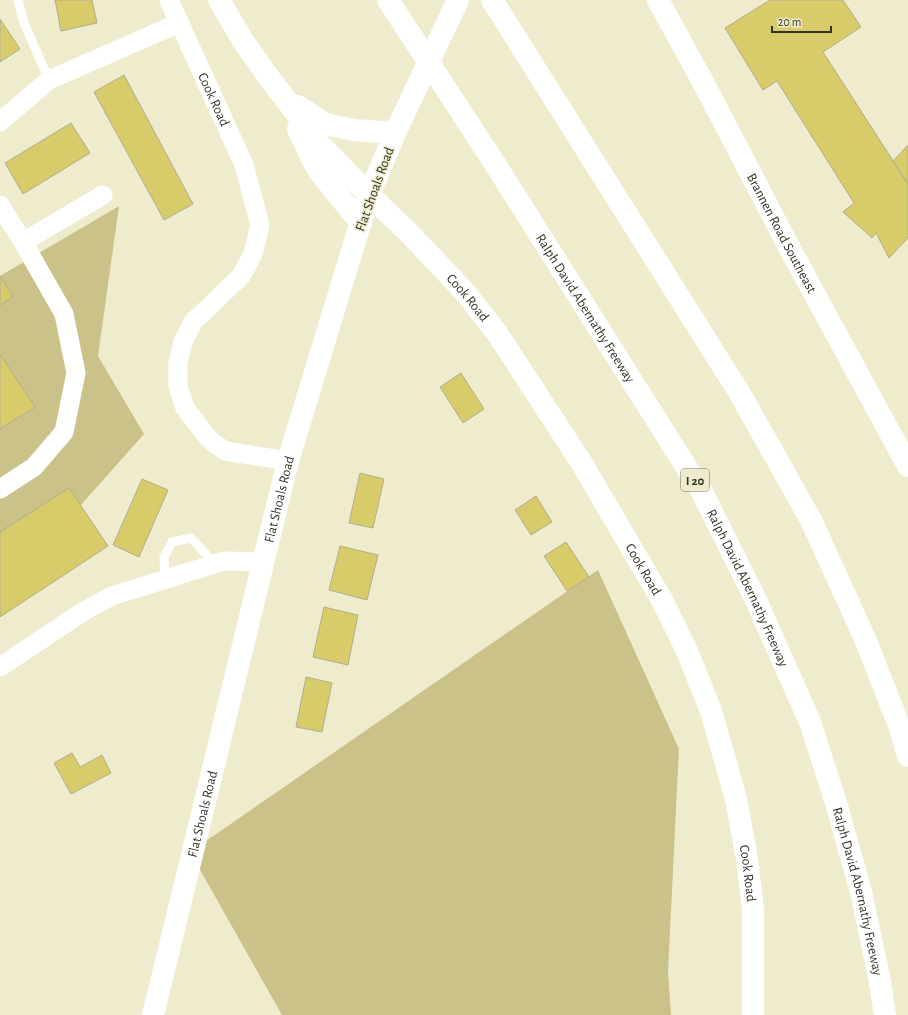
<svg xmlns="http://www.w3.org/2000/svg" width="908" height="1015" font-family="'Alegreya Sans',sans-serif">
	<style>
		.green { fill: #cac288 }
		.building { fill: #d8cb6a; stroke: #b1ae90 }
		.lines { fill: none; stroke-linecap: round; stroke-linejoin: round }
		.service { stroke: #fff; stroke-width: 9 }
		.minor { stroke: #fff; stroke-width: 19 }
		.tertiary { stroke: #fff; stroke-width: 22 }
		.secondary { stroke: #fff; stroke-width: 22 }
		.motorway { stroke: #fff; stroke-width: 22 }
		.labels { text-anchor: middle; stroke-width: 3; stroke-linejoin: round; paint-order: stroke }
		.shield { fill: #efeccd; stroke: #6c6a59; stroke-width: 1 }
		.shield-label { font-size: 13px; font-weight: bold; fill: #343327 }
		.street-label { font-size: 14px; fill: #343327; stroke: #efeccd }
	</style>
	<rect width="100%" height="100%" fill="#efeccd"/>
	<g class="green">
		<polygon points="119,206 98,356 144,434 0,596 0,276"/>
		<polygon points="598,570 679,749 668,971 671,1015 282,1015 190,852"/>
	</g>
	<g class="building">
		<polygon points="55,0 92,0 97,23 61,31"/>
		<polygon points="770,0 843,0 861,27 823,52 908,184 908,238 889,258 876,233 872,238 843,212 854,203 777,81 763,90 725,28"/>
		<polygon points="0,19 20,49 0,62"/>
		<polygon points="124,75 193,204 164,220 94,92"/>
		<polygon points="71,123 90,153 23,194 5,163"/>
		<polygon points="908,145 908,184 893,161"/>
		<polygon points="0,276 13,297 0,305"/>
		<polygon points="0,354 35,407 0,429"/>
		<polygon points="461,373 484,409 463,423 440,387"/>
		<polygon points="360,473 384,479 373,528 349,523"/>
		<polygon points="142,479 168,490 139,557 113,545"/>
		<polygon points="69,488 108,546 0,617 0,532"/>
		<polygon points="536,496 552,522 531,535 515,510"/>
		<polygon points="566,542 589,577 567,591 544,556"/>
		<polygon points="340,546 378,555 367,600 329,590"/>
		<polygon points="324,607 358,615 348,665 313,657"/>
		<polygon points="306,677 332,683 322,732 296,727"/>
		<polygon points="72,753 80,767 102,755 111,773 71,794 54,763"/>
	</g>
	<g class="lines">
		<g class="service">
			<polyline points="18,0 24,23 49,80"/>
			<polyline points="165,579 164,557 172,542 191,538 215,564"/>
		</g>
		<g class="minor">
			<path id="s1" d="M169,0L244,165L260,225L253,254L241,276L193,322L183,342L178,363V386L185,408L209,439L225,451L288,461"/>
			<polyline points="0,122 49,80 179,23"/>
			<polyline points="0,205 23,242 103,195"/>
			<polyline points="0,489 34,467 64,432 76,373 64,314 23,242"/>
			<polyline points="0,667 84,611 112,596 224,561 264,562"/>
		</g>
		<path class="tertiary" id="s2" d="M153,1015L288,461L369,195"/>
		<g class="secondary">
			<path id="s3" d="M458,0L395,133L369,195L408,232L464,291L497,333L581,462L662,600L687,651L711,711L736,799L747,859L753,909V1015"/>
			<path id="s4" d="M658,0L704,84L789,247L908,466"/>
		</g>
		<g class="motorway">
			<polyline points="219,0 243,41 270,79 320,144 369,195"/>
			<path id="s5" d="M388,0L497,167L702,492L755,598L810,722L837,806L861,892L879,977L885,1015"/>
			<polyline points="492,0 739,392 811,520 866,641 900,728 908,756"/>
			<polyline points="298,106 325,124 354,130 395,133"/>
			<polyline points="298,129 312,159 321,174 361,223"/>
		</g>
	</g>
	<g class="labels">
		<rect class="shield" x="681" y="469" width="28" height="22" rx="3"/>
		<g class="shield-label">
			<text x="695" y="485">I 20</text>
		</g>
		<g class="street-label">
			<text dy="5" stroke="none"><textPath href="#s1" startOffset="109">Cook Road</textPath></text>
			<text transform="translate(374 189) rotate(-70)" y="5">Flat Shoals Road</text>
			<text dy="5" stroke="none"><textPath href="#s4" startOffset="264">Brannen Road Southeast</textPath></text>
			<text dy="5" stroke="none"><textPath href="#s3" startOffset="357">Cook Road</textPath></text>
			<text dy="5" stroke="none"><textPath href="#s5" startOffset="366">Ralph David Abernathy Freeway</textPath></text>
			<text dy="5" stroke="none"><textPath href="#s2" startOffset="531">Flat Shoals Road</textPath></text>
			<text dy="5" stroke="none"><textPath href="#s3" startOffset="681">Cook Road</textPath></text>
			<text dy="5" stroke="none"><textPath href="#s5" startOffset="690">Ralph David Abernathy Freeway</textPath></text>
			<text dy="5" stroke="none"><textPath href="#s2" startOffset="207">Flat Shoals Road</textPath></text>
			<text dy="5" stroke="none"><textPath href="#s3" startOffset="1005">Cook Road</textPath></text>
			<text dy="5" stroke="none"><textPath href="#s5" startOffset="1014">Ralph David Abernathy Freeway</textPath></text>
		</g>
	</g>
	<path d="M772 26v6h59v-6" fill="none" stroke="#343327" stroke-width="2"/>
	<text x="778" y="26" font-size="12" fill="#343327" stroke="#efeccd" stroke-width="3" paint-order="stroke">20 m</text>
</svg>
